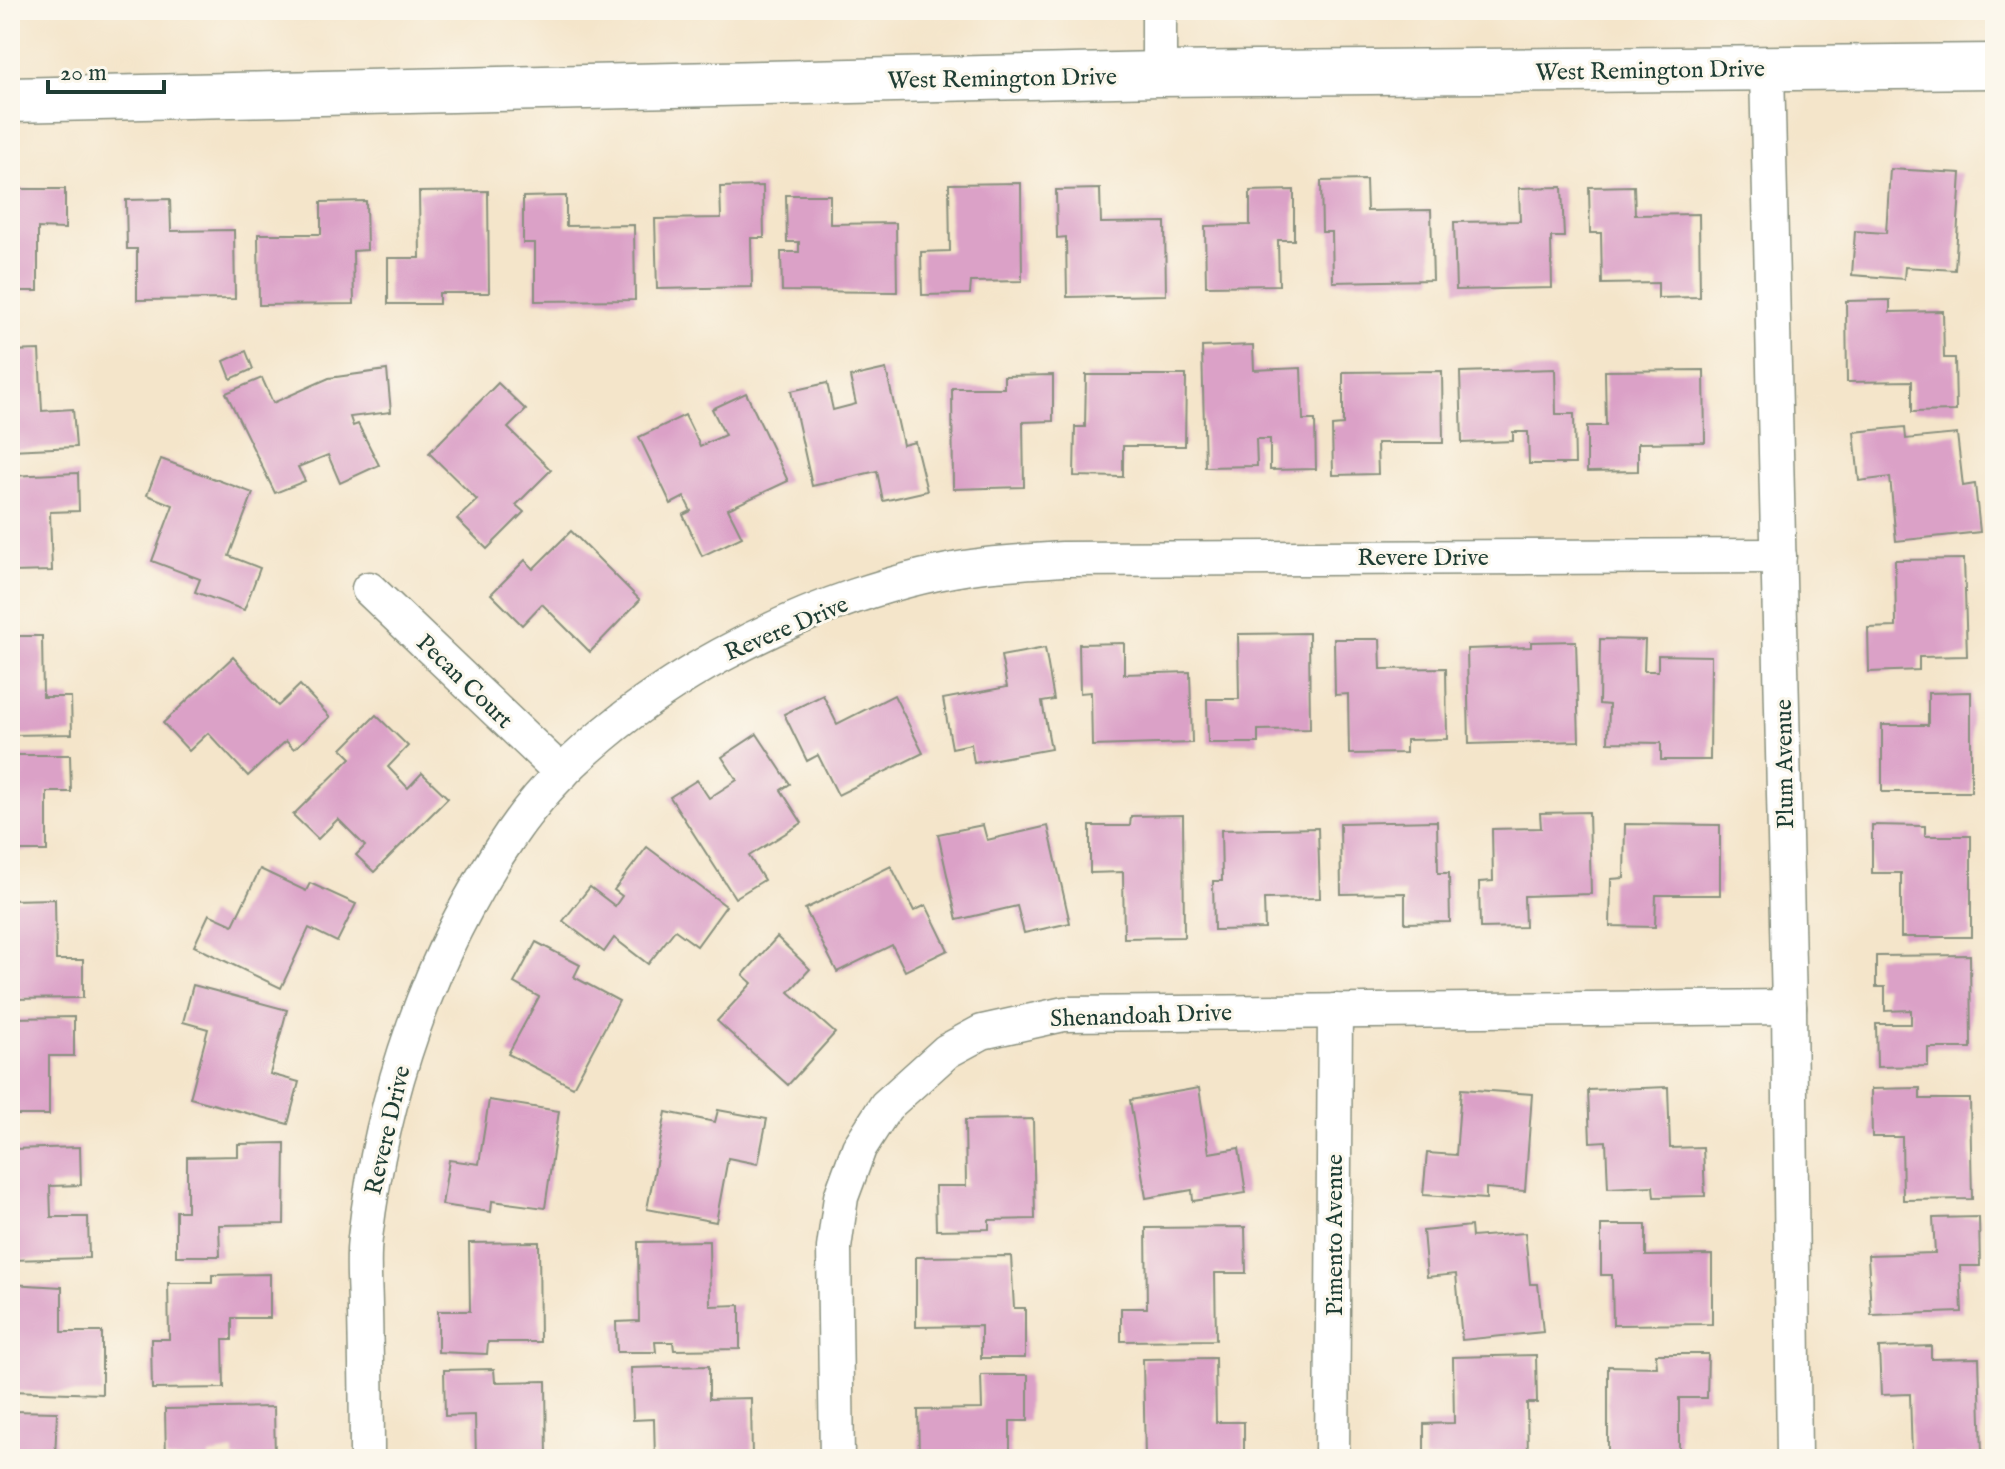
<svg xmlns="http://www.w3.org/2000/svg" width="2005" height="1469" font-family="'IM FELL English',serif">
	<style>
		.building { fill: #dba1c7 }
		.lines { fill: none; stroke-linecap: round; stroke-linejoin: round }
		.minor-casing { stroke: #8a917f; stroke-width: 37 }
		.tertiary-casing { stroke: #8a917f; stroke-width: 47 }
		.minor { stroke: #fff; stroke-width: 34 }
		.tertiary { stroke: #fff; stroke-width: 44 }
		.labels { text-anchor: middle; stroke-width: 6; stroke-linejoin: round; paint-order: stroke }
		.street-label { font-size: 24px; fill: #1f3d34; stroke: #fbf7ec }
	</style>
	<rect width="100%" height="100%" fill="#fbf7ec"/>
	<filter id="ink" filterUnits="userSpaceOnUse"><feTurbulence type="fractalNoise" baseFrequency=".0125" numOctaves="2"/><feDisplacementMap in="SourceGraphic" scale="16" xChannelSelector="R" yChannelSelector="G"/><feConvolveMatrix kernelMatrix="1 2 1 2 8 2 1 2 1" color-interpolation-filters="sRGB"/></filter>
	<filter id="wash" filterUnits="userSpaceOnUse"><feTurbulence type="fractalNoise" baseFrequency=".006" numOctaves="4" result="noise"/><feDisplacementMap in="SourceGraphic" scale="32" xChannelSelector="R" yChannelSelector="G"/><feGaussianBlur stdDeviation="1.8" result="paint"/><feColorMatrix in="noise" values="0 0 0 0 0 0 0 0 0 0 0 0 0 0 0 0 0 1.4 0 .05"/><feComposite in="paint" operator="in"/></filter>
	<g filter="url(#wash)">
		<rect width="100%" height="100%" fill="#f4e5ca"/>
		<g id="blocks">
			<g class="building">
				<polygon points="1890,169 1961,173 1955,270 1905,267 1904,279 1852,275 1855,231 1886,233"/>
				<polygon points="1366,180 1367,211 1431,210 1433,280 1333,282 1332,232 1322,232 1321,181"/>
				<polygon points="1021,183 1022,281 971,282 970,294 922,295 921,252 950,251 949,184"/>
				<polygon points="763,186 764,238 751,238 752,287 657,289 655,219 721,218 720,187"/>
				<polygon points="1634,186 1635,215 1699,214 1700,297 1658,298 1658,283 1602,284 1601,233 1590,233 1589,187"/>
				<polygon points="1562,187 1564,237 1551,237 1552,288 1456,290 1454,222 1520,221 1519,188"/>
				<polygon points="10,189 65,189 65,229 38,228 38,291 10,291"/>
				<polygon points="1100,189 1101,223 1165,222 1166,295 1067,297 1066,237 1057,238 1056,190"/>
				<polygon points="1294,190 1294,240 1278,240 1279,285 1206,286 1205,226 1250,225 1250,191"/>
				<polygon points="488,191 489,293 439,293 439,304 388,304 388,258 420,258 419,192"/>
				<polygon points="786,195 830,195 830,224 896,223 897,292 782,291 781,252 799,252 799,242 787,242"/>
				<polygon points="566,196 566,226 634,225 635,300 535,301 535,243 523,243 523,197"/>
				<polygon points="170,199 171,231 234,230 235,299 137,300 137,249 127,249 126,200"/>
				<polygon points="366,201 367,250 353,251 354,304 259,305 258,234 321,234 321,202"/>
				<polygon points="1890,300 1890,312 1943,311 1944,358 1955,358 1956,411 1912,412 1912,381 1847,382 1846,301"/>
				<polygon points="1253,345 1254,370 1301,368 1303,420 1315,420 1316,469 1270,470 1270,439 1256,439 1257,466 1205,467 1202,347"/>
				<polygon points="39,350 42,411 73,409 76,447 10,450 10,351"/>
				<polygon points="246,351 253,369 231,379 224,361"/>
				<polygon points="886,369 903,445 915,442 927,491 883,501 877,471 812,486 791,391 827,383 833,410 856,404 850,377"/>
				<polygon points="1555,369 1556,414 1574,414 1575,464 1529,464 1528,432 1513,432 1513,441 1462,443 1460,372"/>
				<polygon points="387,370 391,412 350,417 353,426 358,424 379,465 340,483 328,455 298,467 305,481 275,493 226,393 262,378 273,403 329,378"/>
				<polygon points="1704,370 1705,442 1638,443 1638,471 1587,472 1587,426 1606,426 1605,371"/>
				<polygon points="1442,371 1443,443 1377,443 1378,474 1333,475 1332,426 1343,425 1343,372"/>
				<polygon points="1053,375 1053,421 1023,422 1024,487 953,489 952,388 1004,388 1004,376"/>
				<polygon points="1086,375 1186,375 1185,446 1123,446 1123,477 1074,476 1075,427 1085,427"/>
				<polygon points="498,383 526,410 508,428 551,470 516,505 524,512 487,549 457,519 477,500 429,453"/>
				<polygon points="746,393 788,481 728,509 742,537 702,556 683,515 691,511 684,497 671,504 639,437 685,415 700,446 725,435 712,409"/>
				<polygon points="1905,427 1906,439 1957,434 1963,486 1975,484 1980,532 1896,541 1890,477 1859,481 1854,432"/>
				<polygon points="161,459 253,493 229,556 260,568 244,610 195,592 200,579 152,561 173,505 147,495"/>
				<polygon points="78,473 79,511 50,512 52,571 10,572 10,476"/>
				<polygon points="571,531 640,600 590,652 542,604 522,625 491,594 525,560 533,569"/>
				<polygon points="1964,559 1967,656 1919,657 1919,670 1869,672 1868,628 1896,627 1895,560"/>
				<polygon points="1309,633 1310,729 1258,730 1258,743 1208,743 1207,699 1239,699 1238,634"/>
				<polygon points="10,636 42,636 43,697 71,697 72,734 10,735"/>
				<polygon points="1334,639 1380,639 1381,669 1446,668 1447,739 1406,740 1406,753 1349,754 1348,694 1335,695"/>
				<polygon points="1600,639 1645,640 1644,671 1658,671 1658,655 1711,656 1710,760 1661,760 1661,743 1608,742 1609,705 1599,704"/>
				<polygon points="1576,641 1579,741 1469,744 1467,649 1531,647 1531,642"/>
				<polygon points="1124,643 1124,674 1190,672 1192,743 1092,746 1091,692 1080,693 1079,644"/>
				<polygon points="1045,648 1054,700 1042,702 1051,749 974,763 971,744 952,748 943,699 1007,687 1001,656"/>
				<polygon points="233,657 278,706 300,685 330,717 294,749 286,741 248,776 208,733 189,751 163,723"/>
				<polygon points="1971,692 1971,792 1882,792 1882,725 1928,725 1928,693"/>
				<polygon points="823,695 837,724 894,695 923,753 838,795 818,755 807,761 784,714"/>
				<polygon points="376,715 408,746 388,767 408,788 422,773 448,798 374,872 356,855 365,846 338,819 318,839 293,815 351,758 342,749"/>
				<polygon points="757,734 790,784 781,790 802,823 749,856 764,880 735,898 670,797 697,780 709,798 737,780 722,757"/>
				<polygon points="10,755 70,755 71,792 47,792 47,851 10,851"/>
				<polygon points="1589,812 1591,894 1524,896 1525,927 1480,928 1479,882 1493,881 1492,829 1541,828 1540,813"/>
				<polygon points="1183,815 1184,937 1124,938 1123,872 1090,873 1090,826 1130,826 1131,816"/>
				<polygon points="1437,821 1438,873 1449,873 1450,922 1405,923 1405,893 1341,894 1340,823"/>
				<polygon points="1625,824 1720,825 1720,895 1656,895 1655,927 1610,926 1611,879 1624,878"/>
				<polygon points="983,825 987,840 1048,826 1070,923 1024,933 1017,906 957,920 938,834"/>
				<polygon points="1872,825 1925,826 1925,836 1971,836 1971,937 1901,937 1901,873 1872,873"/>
				<polygon points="1318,828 1320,898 1264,899 1265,929 1214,930 1213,881 1222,881 1221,830"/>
				<polygon points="647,847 726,906 697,946 675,930 648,964 614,938 604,952 563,921 590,887 615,906 622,896 614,890"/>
				<polygon points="891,866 914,911 926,905 948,950 905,971 892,945 837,972 805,909"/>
				<polygon points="260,869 306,891 310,883 356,904 337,942 309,928 281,988 194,946 209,914 233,925"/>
				<polygon points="55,899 56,960 83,960 83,998 10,999 10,900"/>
				<polygon points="777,937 810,969 789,992 835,1033 788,1085 717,1021 752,983 743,975"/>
				<polygon points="536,942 580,965 574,977 619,1001 573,1087 508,1054 539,997 514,983"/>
				<polygon points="1970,955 1971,1048 1928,1048 1928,1066 1877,1067 1876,1024 1911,1024 1911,1010 1885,1011 1885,987 1876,987 1876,956"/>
				<polygon points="193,985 287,1010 270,1074 299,1082 288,1124 190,1098 208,1029 183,1022"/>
				<polygon points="74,1017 74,1056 49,1056 49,1115 10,1115 10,1018"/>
				<polygon points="1668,1087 1670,1148 1703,1147 1705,1196 1654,1197 1653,1186 1608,1188 1606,1141 1590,1142 1588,1090"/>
				<polygon points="1199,1088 1209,1153 1239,1148 1246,1193 1193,1201 1192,1190 1146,1198 1130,1100"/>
				<polygon points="1920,1088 1920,1099 1970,1099 1972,1199 1903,1200 1902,1137 1872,1137 1871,1089"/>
				<polygon points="1461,1089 1532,1094 1525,1191 1486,1188 1486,1199 1423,1195 1427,1153 1456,1155"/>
				<polygon points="489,1100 559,1111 545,1208 492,1201 491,1212 442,1205 449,1160 479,1164"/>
				<polygon points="718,1110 767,1119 758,1164 728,1158 716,1222 647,1209 666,1112 715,1122"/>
				<polygon points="1033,1119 1035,1219 989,1220 989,1229 936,1230 935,1186 966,1186 965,1120"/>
				<polygon points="285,1143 284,1224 219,1225 220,1256 176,1256 176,1211 187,1211 187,1157 238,1156 238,1144"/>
				<polygon points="80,1147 81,1185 50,1186 51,1217 88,1217 89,1258 10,1260 10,1149"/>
				<polygon points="1979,1217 1980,1266 1960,1266 1962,1312 1871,1315 1868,1255 1935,1253 1933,1218"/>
				<polygon points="1601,1225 1646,1225 1646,1256 1712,1255 1712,1324 1613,1325 1612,1275 1601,1275"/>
				<polygon points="1471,1226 1472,1237 1525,1233 1530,1284 1538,1284 1543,1332 1462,1340 1456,1274 1427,1277 1423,1231"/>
				<polygon points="1245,1227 1246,1273 1215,1273 1216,1340 1121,1341 1121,1308 1147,1308 1146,1228"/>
				<polygon points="709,1241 710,1306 740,1305 740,1349 674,1350 673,1342 655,1342 656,1352 617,1352 616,1322 639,1321 638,1242"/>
				<polygon points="539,1242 540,1342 488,1342 487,1354 438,1352 438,1311 470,1311 469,1243"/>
				<polygon points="1011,1256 1014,1308 1025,1308 1025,1358 981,1358 981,1326 916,1327 916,1257"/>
				<polygon points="270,1274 270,1318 232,1318 232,1340 223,1340 224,1388 152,1389 151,1339 169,1339 168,1283 212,1283 212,1275"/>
				<polygon points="10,1284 62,1287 62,1332 102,1332 102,1394 10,1391"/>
				<polygon points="1931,1346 1931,1359 1979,1358 1982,1454 1912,1456 1910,1394 1881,1395 1879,1348"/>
				<polygon points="1656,1354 1708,1354 1707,1398 1679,1398 1679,1459 1608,1459 1608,1366 1657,1367"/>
				<polygon points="1536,1355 1537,1403 1527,1403 1528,1457 1424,1459 1424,1424 1454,1423 1453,1357"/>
				<polygon points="1215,1358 1216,1422 1244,1422 1244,1459 1145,1459 1143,1359"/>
				<polygon points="709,1366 709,1399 751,1398 752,1459 655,1459 654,1419 633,1420 631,1368"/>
				<polygon points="494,1369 495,1382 546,1381 547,1459 476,1459 475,1415 445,1416 444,1370"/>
				<polygon points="981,1375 1028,1375 1028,1421 1010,1421 1010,1459 919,1459 918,1410 982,1409"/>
				<polygon points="274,1407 275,1459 234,1459 234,1451 209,1455 209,1459 166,1459 165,1409"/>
				<polygon points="10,1411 57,1412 55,1459 13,1459"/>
			</g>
		</g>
	</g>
	<g filter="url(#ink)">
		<use href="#blocks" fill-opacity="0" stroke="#8a917f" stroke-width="2"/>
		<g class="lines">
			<defs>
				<g id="minor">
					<polyline points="1767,69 1789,1007 1794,1459"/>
					<polyline points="1159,74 1159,10"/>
					<polyline points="369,589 562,773"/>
					<path d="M367,1459C367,1409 366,1360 365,1310C365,1286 362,1262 365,1238C382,1094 429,954 511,834C606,694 820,586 985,565C1011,562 1037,561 1063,559L1779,556"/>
					<polyline points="837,1459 834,1248 841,1197 859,1148 886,1106 947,1051 982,1032 1064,1014 1789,1007"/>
					<polyline points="1332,1459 1335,1011"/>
				</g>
				<polyline id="tertiary" points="10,100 1159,74 1995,66"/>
			</defs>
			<use href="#minor" class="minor-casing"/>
			<use href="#tertiary" class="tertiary-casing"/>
			<use href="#minor" class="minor"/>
			<use href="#tertiary" class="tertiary"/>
		</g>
	</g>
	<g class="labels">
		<g class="street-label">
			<text transform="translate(1650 70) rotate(-1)" y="8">West Remington Drive</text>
			<text transform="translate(1002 78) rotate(-1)" y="8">West Remington Drive</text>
			<text x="1423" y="565">Revere Drive</text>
			<text transform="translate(786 628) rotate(-23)" y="8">Revere Drive</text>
			<text transform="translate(465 681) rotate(44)" y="8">Pecan Court</text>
			<text transform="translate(1784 764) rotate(-91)" y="8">Plum Avenue</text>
			<text transform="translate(1141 1015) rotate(-2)" y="8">Shenandoah Drive</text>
			<text transform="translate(387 1130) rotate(-77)" y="8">Revere Drive</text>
			<text transform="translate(1334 1235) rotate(-90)" y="8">Pimento Avenue</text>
		</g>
	</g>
	<rect width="2005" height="1469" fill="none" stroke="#fbf7ec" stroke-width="40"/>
	<path d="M48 80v12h116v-12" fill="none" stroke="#1f3d34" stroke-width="4"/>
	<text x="60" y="80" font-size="24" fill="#1f3d34" stroke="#fbf7ec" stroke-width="6" paint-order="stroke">20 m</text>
</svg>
